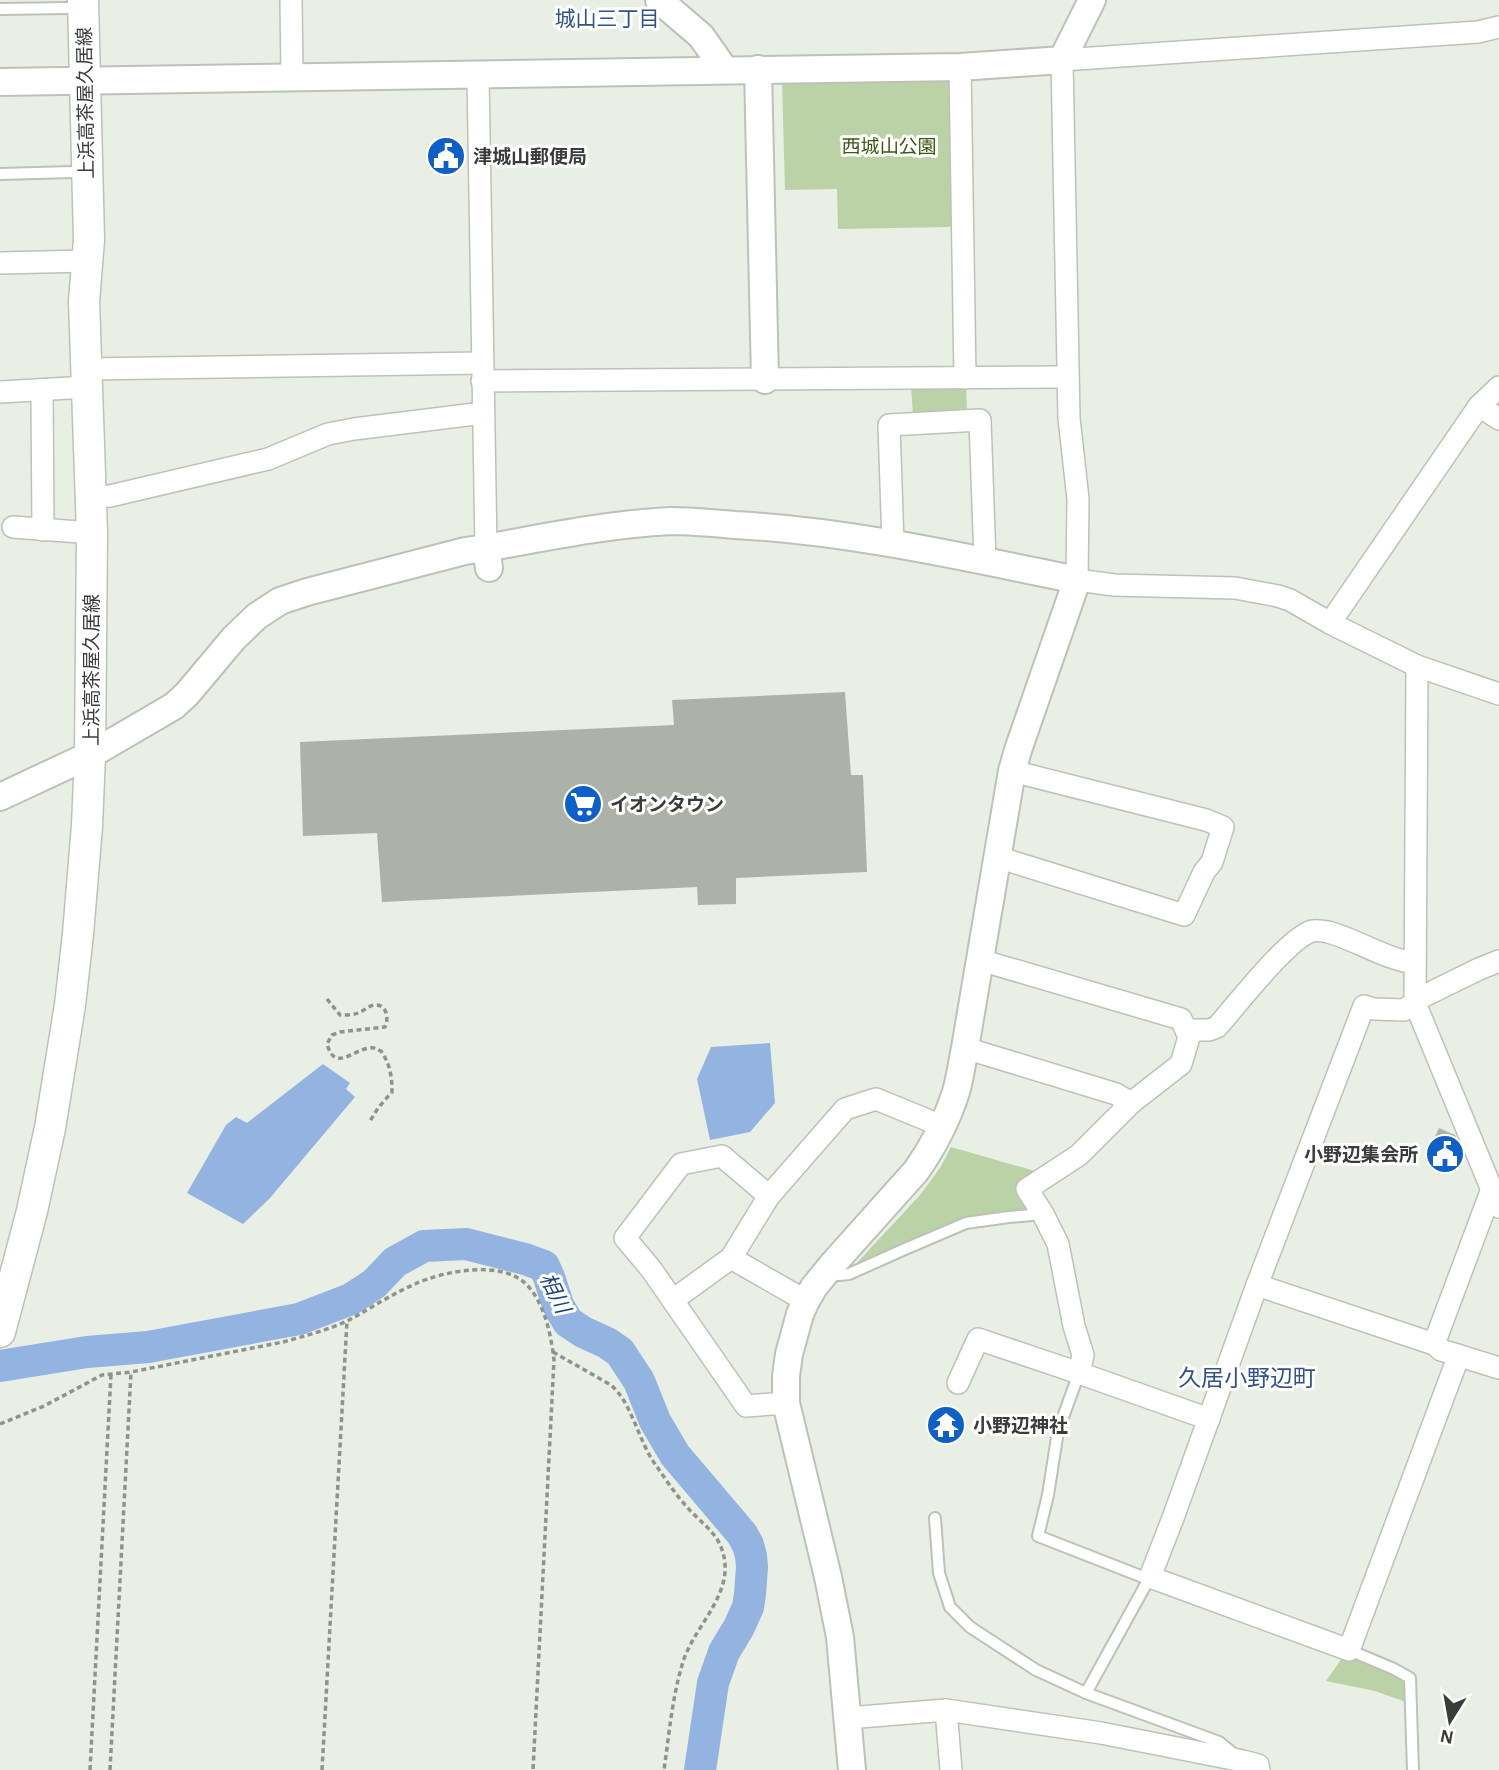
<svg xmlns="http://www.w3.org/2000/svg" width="1499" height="1770" font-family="'Alegreya Sans','Noto Sans JP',sans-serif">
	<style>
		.green { fill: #bad2a5 }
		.water { fill: #93b3e1 }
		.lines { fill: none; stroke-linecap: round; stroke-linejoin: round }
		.river { stroke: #93b3e1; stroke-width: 32 }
		.building { fill: #adb2a9 }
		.service-casing { stroke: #bdc2b9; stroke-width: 14 }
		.minor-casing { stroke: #bdc2b9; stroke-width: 24 }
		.tertiary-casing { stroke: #bdc2b9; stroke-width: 30 }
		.secondary-casing { stroke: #bdc2b9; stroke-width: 33 }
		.path { stroke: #8f938c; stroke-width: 3.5; stroke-dasharray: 5 3.5; stroke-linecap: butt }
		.service { stroke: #fff; stroke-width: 10 }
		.minor { stroke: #fff; stroke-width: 21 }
		.tertiary { stroke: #fff; stroke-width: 26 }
		.secondary { stroke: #fff; stroke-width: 30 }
		.labels { text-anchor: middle; stroke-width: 6; stroke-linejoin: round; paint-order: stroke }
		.street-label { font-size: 19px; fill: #393c38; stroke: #fff }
		.park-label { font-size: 19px; fill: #39590e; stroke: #fff }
		.poi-label { font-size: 19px; font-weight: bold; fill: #393c38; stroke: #fff; text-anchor: start }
		.neighbourhood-label { font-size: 21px; fill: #2f538a; stroke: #fff }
		.water-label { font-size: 21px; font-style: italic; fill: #1c427b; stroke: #fff }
		.quarter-label { font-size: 23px; fill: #2f538a; stroke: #fff }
	</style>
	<rect width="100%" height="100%" fill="#e9efe5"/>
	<g class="green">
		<polygon points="949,78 955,82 957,219 949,227 838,229 837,189 785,190 782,82"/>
		<polygon points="966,384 967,413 913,416 911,385"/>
		<polygon points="951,1147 1042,1173 1027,1211 964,1221 854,1266 920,1195 940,1168"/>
		<polygon points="1345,1654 1394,1674 1403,1681 1406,1702 1375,1691 1326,1681"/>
	</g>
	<g class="water">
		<polygon points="770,1043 775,1103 750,1132 710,1140 697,1079 711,1047"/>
		<polygon points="323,1064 350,1083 346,1089 355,1097 270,1198 243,1224 187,1193 226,1125 236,1117 247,1123"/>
	</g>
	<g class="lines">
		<polyline class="river" points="0,1366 87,1352 148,1347 299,1319 351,1299 374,1284 395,1262 424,1246 466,1244 525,1259 544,1266 549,1277 558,1305 568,1322 583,1332 607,1343 620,1352 639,1381 655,1421 675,1455 742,1534 748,1545 751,1556 752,1567 750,1594 748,1607 739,1627 724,1652 713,1683 700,1770"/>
	</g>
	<g class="building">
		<polygon points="845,692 851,775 863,775 867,872 736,878 736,904 698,905 697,887 382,902 377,833 303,836 300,742 674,725 672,700"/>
		<polygon points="1439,1128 1455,1135 1457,1140 1455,1144 1460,1146 1463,1154 1455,1172 1425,1159"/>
	</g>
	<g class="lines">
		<defs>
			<g id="service">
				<polyline points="0,9 69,8"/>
				<polyline points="0,174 73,172"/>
				<polyline points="830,1272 839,1275 849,1274 905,1249 966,1223 1009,1217 1043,1214"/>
				<polyline points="1079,1373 1058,1431 1048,1495 1038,1536 1143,1577 1150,1577 1086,1693 1219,1742 1235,1755"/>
				<polyline points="935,1518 939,1573 950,1607 970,1627 1036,1670 1086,1693"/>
				<polyline points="1349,1650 1394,1669 1410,1678 1413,1770"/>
			</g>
			<g id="minor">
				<polyline points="291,0 292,76"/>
				<polyline points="1499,27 1478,32 1062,60 1069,418 1078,499 1077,580 1114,585 1235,588 1278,596 1290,600 1330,623 1417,666 1499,694"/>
				<polyline points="960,67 965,378"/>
				<polyline points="478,76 486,548"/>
				<polyline points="0,263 86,261"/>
				<polyline points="86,369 482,363"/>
				<polyline points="482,381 1068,377"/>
				<polyline points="42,390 43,530"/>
				<polyline points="0,392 87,387"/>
				<polyline points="1479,406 1499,387"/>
				<polyline points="91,497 110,496 268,459 328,434 354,429 483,413"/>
				<polyline points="13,527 92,533"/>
				<polyline points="893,544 889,425 980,420 985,561"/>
				<polyline points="1330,623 1479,406 1499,419"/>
				<polyline points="1417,666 1415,1003 1499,1207"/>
				<polyline points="997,857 1184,915 1204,872 1212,862 1223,827 1206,820 1012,771"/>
				<path d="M1186,1030H1209L1217,1027C1236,1006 1288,938 1312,931C1317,930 1323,931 1328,932C1358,940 1384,959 1415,963"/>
				<polyline points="965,1048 1116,1094 1131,1103 1181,1064 1189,1037 1181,1019 980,960"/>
				<polyline points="1131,1103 1079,1155 1027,1189 1043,1214 1058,1244 1074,1326 1083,1355 1079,1373 1209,1419"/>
				<polyline points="731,1258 806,1301"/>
				<polyline points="1257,1285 1434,1344 1441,1350 1499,1368"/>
				<polyline points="673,1300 731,1258 769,1196"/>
				<polyline points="1434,1344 1492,1189"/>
				<polyline points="1457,1355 1456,1363 1349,1650 1150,1577 1173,1518 1257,1285 1364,1006 1374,1009 1404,1010 1424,996 1479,969 1499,961"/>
				<polyline points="958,1383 978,1339 1079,1373"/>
				<polyline points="786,1403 746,1406 651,1269 625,1238 681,1164 722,1156 769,1196 845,1109 876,1099 942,1126"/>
				<polyline points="946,1710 951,1770"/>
				<polyline points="848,1718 946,1710 1101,1733 1243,1761 1258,1765 1259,1770"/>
			</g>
			<g id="tertiary">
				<polyline points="659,0 701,36 725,70"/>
				<polyline points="758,69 765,380"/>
				<polyline points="0,82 960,67 1062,60 1092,0"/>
				<path d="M486,548C546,537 609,524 671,521C692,521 713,523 735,525C850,531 964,557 1077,580L1018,750L1012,771L965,1048C962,1063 960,1078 956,1092C947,1120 933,1147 916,1171L832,1265L814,1287L806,1301L800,1314L789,1354L786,1376V1403L828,1577L840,1637L852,1770"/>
				<polyline points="0,797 90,755 174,706 187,694 234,638 257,616 280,601 307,592 465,551 486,548 489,568"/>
			</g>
			<polyline id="secondary" points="0,1332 32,1211 50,1128 70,1005 78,934 87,826 90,755 92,533 84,301 89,240 83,0"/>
		</defs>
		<use href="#service" class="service-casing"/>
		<use href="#minor" class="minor-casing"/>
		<use href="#tertiary" class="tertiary-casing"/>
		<use href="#secondary" class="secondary-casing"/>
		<g class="path">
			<path d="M327,999L340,1015C346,1015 353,1015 358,1013C364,1011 368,1006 374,1005C387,1004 389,1018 385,1027L340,1032L332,1035L327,1044C335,1073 353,1049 370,1048C375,1047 376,1049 381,1051C390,1064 392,1076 392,1092L378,1108L370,1121"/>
			<path d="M553,1352L611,1385C632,1403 638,1440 655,1464C665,1478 675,1494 687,1507C698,1520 715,1531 721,1547C739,1592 693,1625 682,1665C672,1699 669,1735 664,1770"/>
			<path d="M0,1424L44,1406L102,1375L131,1372L283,1342C304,1336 329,1330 349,1320C371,1308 392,1294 415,1284C444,1271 502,1259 527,1285C545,1304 551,1335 554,1360L533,1770"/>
			<polyline points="90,1770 111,1374"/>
			<polyline points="110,1770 131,1372"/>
			<polyline points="322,1770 347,1321"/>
		</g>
		<use href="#service" class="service"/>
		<use href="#minor" class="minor"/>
		<use href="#tertiary" class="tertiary"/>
		<use href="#secondary" class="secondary"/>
	</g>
	<defs>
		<symbol id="civic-disc" viewBox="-11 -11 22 22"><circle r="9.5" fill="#0f5fc9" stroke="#fff"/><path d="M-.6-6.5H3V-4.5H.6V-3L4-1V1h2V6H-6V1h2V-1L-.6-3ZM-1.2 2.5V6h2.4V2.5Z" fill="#fff"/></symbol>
		<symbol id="supermarket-disc" viewBox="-11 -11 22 22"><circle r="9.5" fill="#0f5fc9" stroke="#fff"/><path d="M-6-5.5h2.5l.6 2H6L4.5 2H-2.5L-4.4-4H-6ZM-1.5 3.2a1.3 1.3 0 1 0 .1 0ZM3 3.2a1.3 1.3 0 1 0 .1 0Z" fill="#fff"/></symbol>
		<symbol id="temple-disc" viewBox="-11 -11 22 22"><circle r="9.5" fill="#0f5fc9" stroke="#fff"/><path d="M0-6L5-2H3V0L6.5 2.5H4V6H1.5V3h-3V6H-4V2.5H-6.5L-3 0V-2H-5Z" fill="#fff"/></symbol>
	</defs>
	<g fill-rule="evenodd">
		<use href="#civic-disc" x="424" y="134" width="44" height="44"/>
		<use href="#supermarket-disc" x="561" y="782" width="44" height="44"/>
		<use href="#civic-disc" x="1423" y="1132" width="44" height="44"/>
		<use href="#temple-disc" x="924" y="1403" width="44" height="44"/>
	</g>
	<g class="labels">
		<g class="street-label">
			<text transform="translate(85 103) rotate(-91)" y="7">上浜高茶屋久居線</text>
			<text transform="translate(91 670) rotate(-90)" y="7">上浜高茶屋久居線</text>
		</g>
		<g class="park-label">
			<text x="889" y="153">西城山公園</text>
		</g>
		<g class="poi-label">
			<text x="473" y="163">津城山郵便局</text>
			<text x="610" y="811">イオンタウン</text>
			<text x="1418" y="1161" text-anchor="end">小野辺集会所</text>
			<text x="973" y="1432">小野辺神社</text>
		</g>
		<g class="neighbourhood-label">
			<text x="607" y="26">城山三丁目</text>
		</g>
		<g class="water-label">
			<text transform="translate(555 1293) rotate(64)" y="7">相川</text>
		</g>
		<g class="quarter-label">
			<text x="1247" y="1386">久居小野辺町</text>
		</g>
	</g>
	<g transform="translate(1450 1721) rotate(191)" stroke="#ffffff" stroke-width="5" paint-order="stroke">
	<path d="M0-5L12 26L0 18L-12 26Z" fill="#393c38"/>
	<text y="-10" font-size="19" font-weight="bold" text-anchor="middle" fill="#393c38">N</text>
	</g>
</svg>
